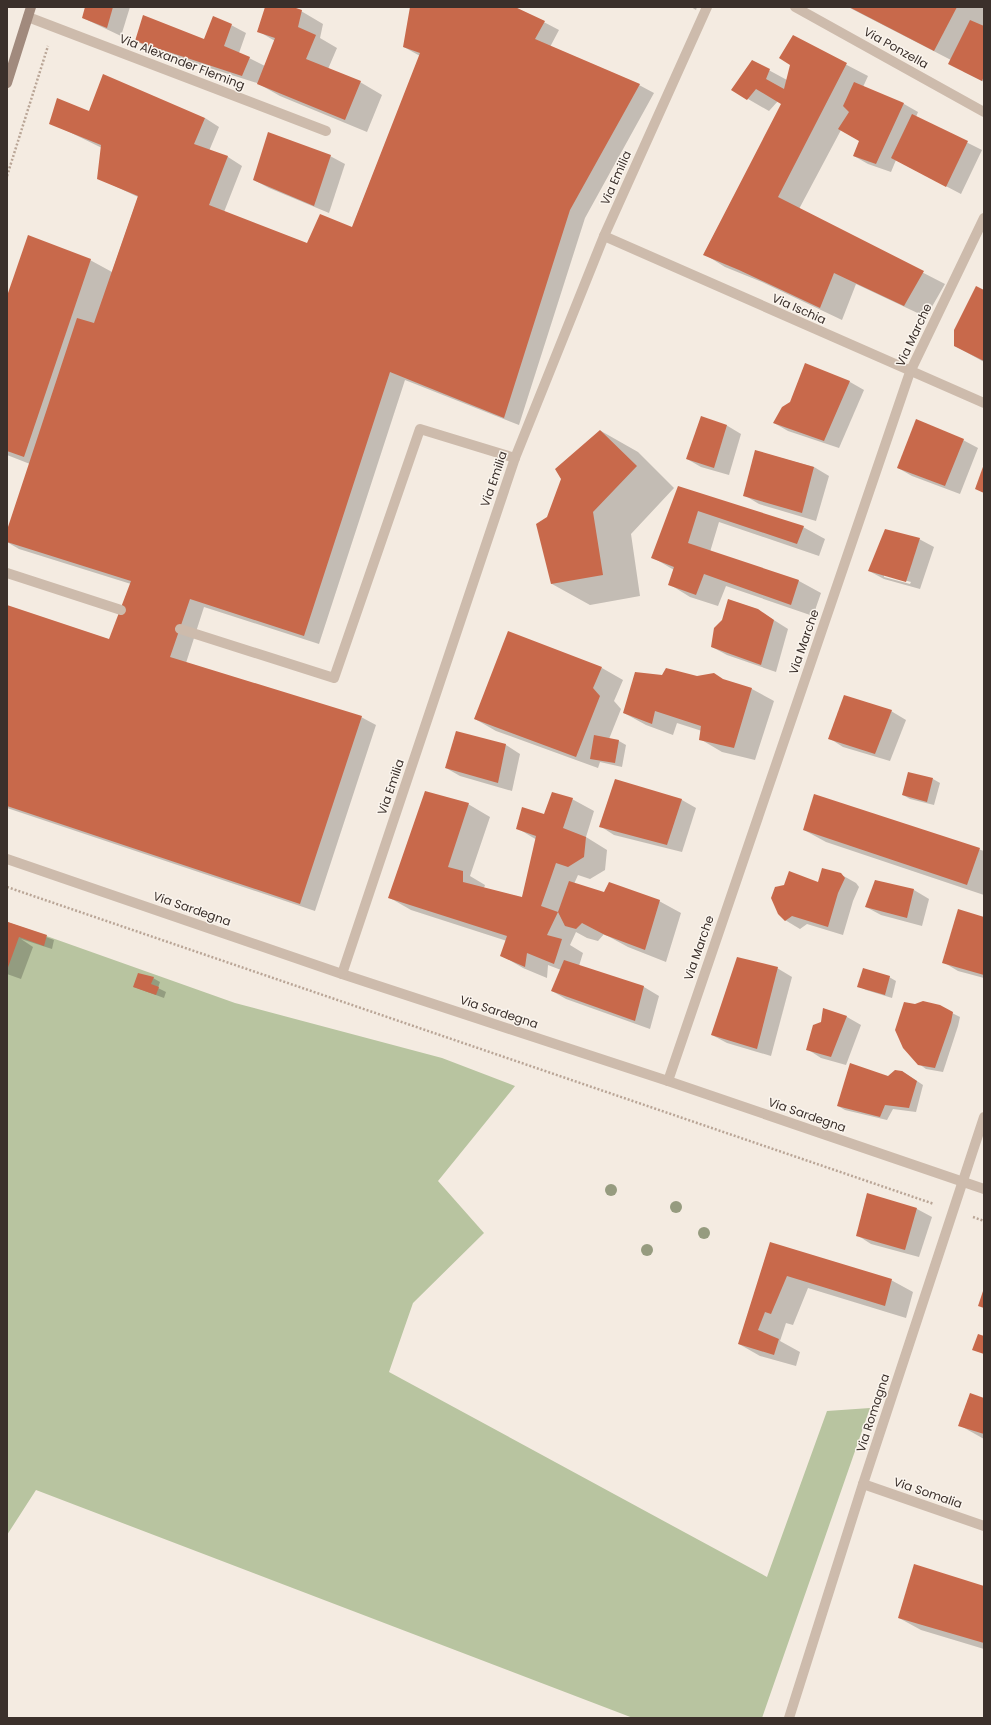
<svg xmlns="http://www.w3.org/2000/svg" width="991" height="1725" font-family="Poppins,sans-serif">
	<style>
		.green { fill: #b8c4a0 }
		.shadow { fill: #0003; fill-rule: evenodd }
		.building { fill: #c8694b }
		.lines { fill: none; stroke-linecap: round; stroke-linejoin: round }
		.path { stroke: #b9a596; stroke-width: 2.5; stroke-dasharray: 2 2; stroke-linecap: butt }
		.lane { stroke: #cdbbac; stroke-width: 10 }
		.street { stroke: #cdbbac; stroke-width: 10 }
		.secondary { stroke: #a18a7d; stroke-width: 10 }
		.tree { fill: #969b7f }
		.labels { text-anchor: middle; stroke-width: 3; stroke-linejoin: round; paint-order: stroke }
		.street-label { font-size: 12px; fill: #3b302b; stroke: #fbf5ee }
	</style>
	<rect width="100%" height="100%" fill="#f4ebe1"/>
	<polygon class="green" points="7,922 235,1003 442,1058 515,1086 438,1181 484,1233 413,1303 389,1372 767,1577 827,1411 870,1408 762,1718 633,1718 36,1490 7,1535"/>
	<g class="shadow">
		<polygon points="86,7 130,7 121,36 83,18"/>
		<polygon points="267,7 290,7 301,11 323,24 320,38 337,48 328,69 360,82 382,95 367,132 280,96 257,83 150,49 136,41 205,41 231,25 246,33 239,53 265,66 275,41 258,31"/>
		<polygon points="411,7 515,7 559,30 550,47 639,85 654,93 585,218 519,425 405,380 319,644 204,607 186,663 361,717 376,725 315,911 7,808 7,606 110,640 131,584 19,549 7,542 7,533 30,464 7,455 7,299 90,260 112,272 138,197 98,178 102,148 51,123 90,112 205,118 219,127 209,151 228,157 242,166 224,212 308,244 352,228 420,56 404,47"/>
		<polygon points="691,7 697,7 696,10"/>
		<polygon points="848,7 984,7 984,82 964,72 951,60"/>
		<polygon points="793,37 868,76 863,87 904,104 918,112 916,117 982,150 961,194 896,160 891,172 868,164 854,156 860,141 841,130 799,209 945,284 926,317 856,284 842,320 762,282 725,267 704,254 783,103 778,101 769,111 748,99 752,61 787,80 791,65"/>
		<polygon points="330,156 345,164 329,213 269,188 254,180"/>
		<polygon points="984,291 984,362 955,346"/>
		<polygon points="850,382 864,390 839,448 788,431 774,423 790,403"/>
		<polygon points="726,425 741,434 729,475 701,467 687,459"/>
		<polygon points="601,431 638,452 674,488 631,534 640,596 590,605 552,584 548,517"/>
		<polygon points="963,440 978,448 960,494 912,476 898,468"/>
		<polygon points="756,451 814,467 829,476 816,521 759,504 744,495"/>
		<polygon points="679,487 803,527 825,539 819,556 719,522 710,552 799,581 821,593 813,616 726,586 718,606 690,597 669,584 674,570 652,557"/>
		<path d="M919,539L934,547L920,589L884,579L869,571ZM884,575L911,582L910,584L884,577Z"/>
		<polygon points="758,610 788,629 776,672 727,655 712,647"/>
		<polygon points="602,668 623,680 614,701 621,709 609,739 619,741 626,745 622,767 600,762 598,768 496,731 475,719"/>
		<polygon points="663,677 697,677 726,681 752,689 774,701 755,760 722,752 700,739 702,731 677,723 673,735 646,725 624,713"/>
		<polygon points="891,711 906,720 890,761 843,747 829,738"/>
		<polygon points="457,733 506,745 520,754 512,791 460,776 446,768"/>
		<polygon points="933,779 940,783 934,805 910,799 903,795"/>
		<polygon points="616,780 682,800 696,808 682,852 614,835 600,826"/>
		<polygon points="815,796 984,851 984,895 826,842 804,830"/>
		<polygon points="572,799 594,811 586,837 607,850 605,870 590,879 578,875 574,884 605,893 659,901 681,913 666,962 628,947 604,934 598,941 587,938 576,932 570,945 583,953 579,966 644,987 659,996 650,1029 566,999 552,991 561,970 548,965 547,978 523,968 501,955 507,941 411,910 390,898 468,804 490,817 470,876 485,885 484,888 522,898 537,840 517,828 545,815"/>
		<polygon points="840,874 856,883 859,887 853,901 843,935 807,924 800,929 785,920"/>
		<polygon points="876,881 914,890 929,899 922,926 881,915 866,907"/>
		<polygon points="984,918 984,978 958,971 943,962"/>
		<polygon points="8,923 54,940 52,949 21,939 33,947 21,979 7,974 7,935 10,935 7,933"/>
		<polygon points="777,968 792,977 771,1056 727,1043 712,1035"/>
		<polygon points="889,977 896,981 892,998 866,990 858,986"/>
		<polygon points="153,978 160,982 158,988 166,992 164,998 134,987"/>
		<polygon points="824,1010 847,1017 861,1025 846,1065 821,1058 807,1049 822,1023"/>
		<polygon points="952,1013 960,1017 958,1026 943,1072 926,1069 919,1064"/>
		<polygon points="902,1071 923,1085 916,1112 893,1109 887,1120 845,1110 838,1106"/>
		<polygon points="867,1194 917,1209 932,1217 919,1257 871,1244 857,1235"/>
		<polygon points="770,1244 891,1280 913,1292 906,1318 808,1288 793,1325 786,1323 780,1341 800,1352 796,1366 760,1356 739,1344"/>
		<polygon points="984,1399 984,1439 959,1425"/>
		<polygon points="984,1587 984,1649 921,1630 899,1618"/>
	</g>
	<g class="building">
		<polygon points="85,7 113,7 107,28 82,18"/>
		<polygon points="265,7 293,7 302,10 298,27 316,35 306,59 361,81 345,120 257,84 275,38 257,32"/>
		<polygon points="410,7 515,7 545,21 535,39 640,84 570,210 504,418 390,372 304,636 190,599 170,657 362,716 300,904 7,806 7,605 109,639 131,581 7,542 7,530 77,318 94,323 138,196 97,179 101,145 49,124 57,98 89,111 103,74 205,118 194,144 228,156 209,205 307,243 320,214 352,227 420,53 403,47"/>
		<polygon points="849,7 957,7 934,51"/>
		<polygon points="143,15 204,39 213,16 232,24 224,46 250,57 242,76 135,41"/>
		<polygon points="970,20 984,26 984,76 982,81 948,64"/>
		<polygon points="793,35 847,63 778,197 924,271 904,306 834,273 820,308 739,270 703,255 781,104 756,89 747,100 731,90 752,60 770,69 766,79 784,89 790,65 779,58"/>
		<polygon points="854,82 904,103 876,164 853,156 859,141 838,129 849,112 843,106"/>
		<polygon points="912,114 968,141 946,187 891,158"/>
		<polygon points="268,132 331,155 314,206 253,180"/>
		<polygon points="28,235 91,259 24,457 7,451 7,296"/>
		<polygon points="976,286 984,290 984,361 954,346 954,330"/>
		<polygon points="805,363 850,381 824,441 773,423 782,407 790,402"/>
		<polygon points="701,416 727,425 714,468 686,459"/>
		<polygon points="916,419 964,439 945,486 897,468"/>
		<polygon points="600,430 637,466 593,512 603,575 551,584 536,524 547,517 561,479 555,469"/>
		<polygon points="755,450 814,467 802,513 743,496"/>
		<polygon points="984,464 984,493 975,489"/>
		<polygon points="678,486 804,526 797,544 698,511 688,543 799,580 791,605 704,574 696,595 668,585 674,567 651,558"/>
		<polygon points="885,529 920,538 906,582 868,571"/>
		<polygon points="728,599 758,609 774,620 761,665 711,647 714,628 722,620"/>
		<polygon points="508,631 602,667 593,688 600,696 576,757 474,719"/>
		<polygon points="666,668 697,676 714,673 723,679 752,688 734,748 699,740 701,726 655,711 652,724 623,713 635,672 662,675"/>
		<polygon points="844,695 892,710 875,754 828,739"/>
		<polygon points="456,731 506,744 498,783 445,768"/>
		<polygon points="594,735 619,740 615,763 590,759"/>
		<polygon points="908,772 933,778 927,802 902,795"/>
		<polygon points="615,779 682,799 667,845 599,827"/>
		<polygon points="425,791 469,803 448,867 463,871 463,882 522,897 536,836 516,829 522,807 544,814 552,792 573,798 563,828 586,837 584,857 568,867 556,863 541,906 558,912 547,935 562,939 554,964 527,953 525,967 500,956 507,936 388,898"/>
		<polygon points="814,794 980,848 967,885 803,830"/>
		<polygon points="822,868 841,873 845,878 838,893 828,927 792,916 785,921 778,914 771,898 775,887 784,885 789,871 818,882"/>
		<polygon points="875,880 914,889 907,918 865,907"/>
		<polygon points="569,881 604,892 609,882 660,900 645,950 605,935 582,923 576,929 565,926 558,912"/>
		<polygon points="958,909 984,917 984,975 942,963"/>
		<polygon points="8,922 47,935 44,946 19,937 7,970"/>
		<polygon points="737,957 778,967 757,1049 711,1035"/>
		<polygon points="564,960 644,986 635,1021 551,991"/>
		<polygon points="863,968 890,976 885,995 857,987"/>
		<polygon points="138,973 154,977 151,984 159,987 156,995 133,987"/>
		<polygon points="923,1001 940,1005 953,1012 951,1022 935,1068 918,1065 903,1048 895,1030 904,1002 915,1004"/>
		<polygon points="823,1008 847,1016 831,1057 806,1050 813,1025 821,1022"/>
		<polygon points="850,1063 888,1076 895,1070 902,1071 917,1081 909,1108 885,1105 880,1117 837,1106"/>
		<polygon points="867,1193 917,1208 905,1250 856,1236"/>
		<polygon points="770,1242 892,1279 885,1306 787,1276 771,1314 765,1312 758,1330 779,1339 774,1355 738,1344"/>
		<polygon points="984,1288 984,1308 978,1306"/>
		<polygon points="978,1334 984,1336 984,1354 972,1350"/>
		<polygon points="970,1393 984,1398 984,1434 958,1426"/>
		<polygon points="914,1564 984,1586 984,1643 898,1618"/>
	</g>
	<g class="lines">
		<g class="path">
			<polyline points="7,176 48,46"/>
			<polyline points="7,887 934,1204"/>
			<polyline points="973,1217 984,1221"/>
		</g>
		<g class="lane">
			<polyline points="7,573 121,610"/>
			<polyline points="180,629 334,678 420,429 515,458"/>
		</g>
		<g class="street">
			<polyline points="795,7 984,112"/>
			<polyline points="28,17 326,131"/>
			<polyline points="604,236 984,403"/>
			<polyline points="7,859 342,974 668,1081 984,1189"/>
			<polyline points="342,974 515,458 604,236 707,7"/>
			<polyline points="668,1081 910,372 984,218"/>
			<polyline points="863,1484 984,1526"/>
			<polyline points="789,1718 863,1484 984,1117"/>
		</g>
		<polyline class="secondary" points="7,83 31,7"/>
	</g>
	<g class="tree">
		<circle cx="611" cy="1190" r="6"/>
		<circle cx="676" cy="1207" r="6"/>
		<circle cx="704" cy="1233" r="6"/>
		<circle cx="647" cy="1250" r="6"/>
	</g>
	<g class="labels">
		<g class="street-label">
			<text transform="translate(896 48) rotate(29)" y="4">Via Ponzella</text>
			<text transform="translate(182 62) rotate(21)" y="4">Via Alexander Fleming</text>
			<text transform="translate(616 178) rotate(-66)" y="4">Via Emilia</text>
			<text transform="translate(799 309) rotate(24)" y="4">Via Ischia</text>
			<text transform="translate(914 335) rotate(-65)" y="4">Via Marche</text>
			<text transform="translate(494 479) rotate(-71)" y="4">Via Emilia</text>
			<text transform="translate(804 642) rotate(-71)" y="4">Via Marche</text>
			<text transform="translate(391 787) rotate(-71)" y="4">Via Emilia</text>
			<text transform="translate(192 909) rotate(19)" y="4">Via Sardegna</text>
			<text transform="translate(699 948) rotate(-71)" y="4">Via Marche</text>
			<text transform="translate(499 1012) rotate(18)" y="4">Via Sardegna</text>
			<text transform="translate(807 1115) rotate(19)" y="4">Via Sardegna</text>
			<text transform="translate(873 1413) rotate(-72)" y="4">Via Romagna</text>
			<text transform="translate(928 1493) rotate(19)" y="4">Via Somalia</text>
		</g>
	</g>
	<rect width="991" height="1725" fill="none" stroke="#3b302b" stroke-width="16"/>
</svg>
